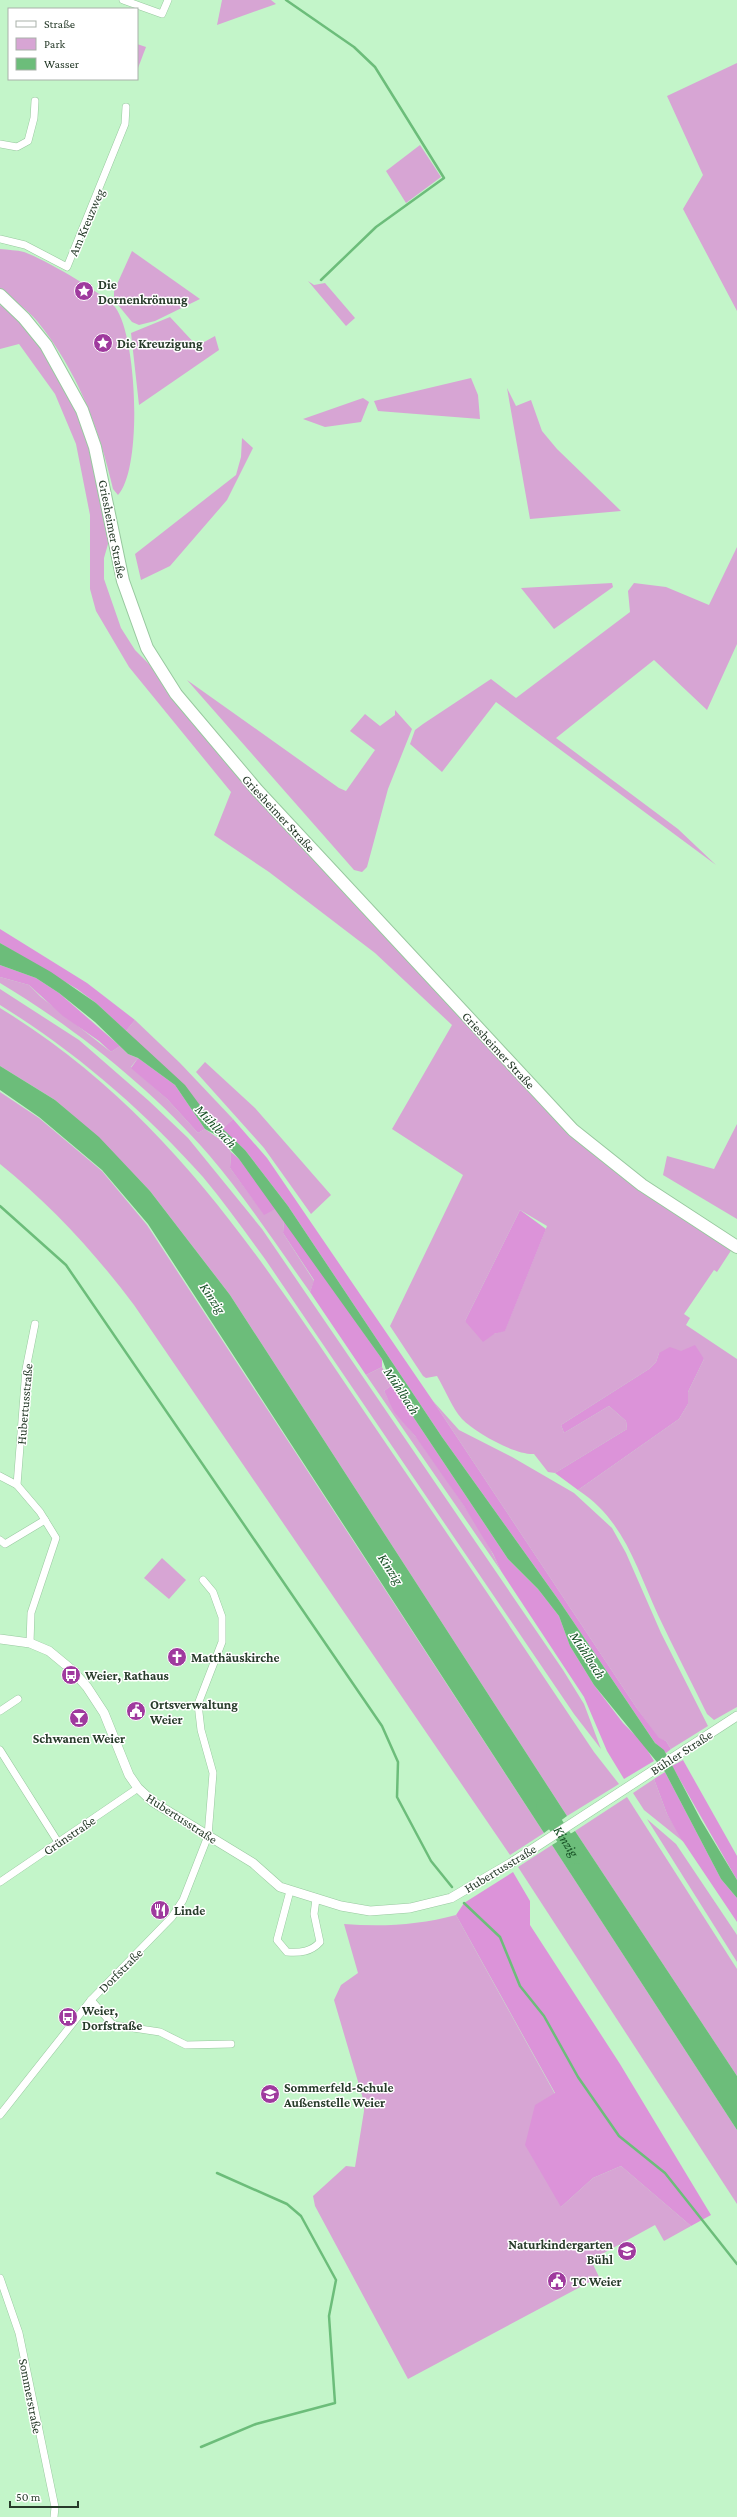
<svg xmlns="http://www.w3.org/2000/svg" width="737" height="2517" font-family="'Crimson Pro',serif">
	<style>
		.green { fill: #d7a5d4; fill-rule: evenodd }
		.forest { fill: #dc93d9 }
		.water { fill: #6cbd7a }
		.lines { fill: none; stroke-linecap: round; stroke-linejoin: round }
		.stream { stroke: #6cbd7a; stroke-width: 2.5 }
		.river { stroke: #6cbd7a; stroke-width: 16 }
		.minor-casing { stroke: #98c89f; stroke-width: 8 }
		.tertiary-casing { stroke: #98c89f; stroke-width: 10 }
		.primary-casing { stroke: #98c89f; stroke-width: 14 }
		.minor { stroke: #fff; stroke-width: 7 }
		.tertiary { stroke: #fff; stroke-width: 9 }
		.primary { stroke: #fff; stroke-width: 12 }
		.labels { text-anchor: middle; stroke-width: 3; stroke-linejoin: round; paint-order: stroke }
		.street-label { font-size: 13px; fill: #273b2a; stroke: #fff }
		.poi-label { font-size: 13px; font-weight: bold; fill: #273b2a; stroke: #fff; text-anchor: start }
		.water-label { font-size: 14px; font-style: italic; fill: #175125; stroke: #fff }
	</style>
	<rect width="100%" height="100%" fill="#c3f5c9"/>
	<g class="green">
		<polygon points="222,0 271,0 276,4 217,25"/>
		<polygon points="137,44 146,47 138,68 137,67"/>
		<polygon points="737,63 737,311 683,209 703,175 667,96"/>
		<polygon points="420,145 441,177 406,203 386,171"/>
		<path d="M0,249C8,250 17,250 24,252C42,258 103,293 115,307C137,335 143,468 118,495L113,489C99,428 77,370 37,321C27,309 12,300 0,290Z"/>
		<polygon points="132,251 200,299 155,321 139,325 132,322 114,300 114,291"/>
		<polygon points="308,281 314,285 325,283 355,318 346,326"/>
		<path d="M0,305L18,319L50,358L67,387L94,457L110,537L104,558V579L121,628L135,650L150,665L167,692L212,746L521,1083L559,1121L732,1249L717,1272L714,1270L684,1314L690,1318L686,1325L737,1359V1707L714,1720L707,1714C691,1681 674,1649 658,1615C636,1567 624,1520 578,1490L679,1419L688,1404V1392L704,1359L681,1351L659,1353L656,1362L649,1369L561,1425L564,1433L609,1406L626,1421L627,1429L555,1473L548,1472L534,1454C515,1455 476,1433 462,1419C452,1408 445,1389 437,1376L426,1378L423,1376L390,1326L463,1175L392,1129L452,1025L375,953L269,872L214,835L231,792L129,667L96,611L90,589V515L76,444L55,394L19,344L0,349ZM520,1210L547,1226L505,1330L494,1334L465,1321Z"/>
		<polygon points="170,317 197,346 215,336 219,350 139,405 131,333"/>
		<polygon points="471,378 478,395 480,419 378,411 374,401"/>
		<polygon points="507,388 516,406 531,400 542,431 557,449 621,511 530,519"/>
		<polygon points="363,398 369,402 361,422 325,427 303,419"/>
		<polygon points="242,438 253,448 227,500 170,566 141,580 135,554 236,475 241,457"/>
		<polygon points="737,547 737,644 707,710 654,660 556,738 678,829 716,865 496,702 442,772 410,744 415,730 423,724 491,679 516,698 630,612 628,591 634,583 666,587 709,605"/>
		<polygon points="612,583 613,587 554,629 521,588"/>
		<polygon points="187,680 339,788 346,791 375,750 350,731 365,714 380,726 395,715 395,710 412,729 388,789 367,867 362,872 354,870 347,862"/>
		<path d="M0,977L29,985L41,997L111,1052L120,1046L128,1054L138,1058L131,1067L167,1099L198,1133L205,1129L225,1143L231,1152L230,1168L264,1214L276,1209L284,1220L283,1233L314,1281L310,1292C277,1246 246,1198 209,1155C153,1090 74,1027 0,983Z"/>
		<path d="M0,989L79,1040L149,1101L188,1138L262,1229L563,1670L584,1704L601,1749L574,1714L265,1259C245,1232 225,1203 203,1177C143,1110 76,1052 0,1005Z"/>
		<path d="M0,1008C169,1111 262,1261 370,1420C445,1530 520,1641 594,1752L619,1784L567,1816L230,1295L150,1191L99,1138L55,1100L0,1066Z"/>
		<polygon points="135,1020 180,1063 233,1119 222,1129 126,1031"/>
		<polygon points="205,1062 255,1108 331,1195 311,1214 264,1148 196,1072"/>
		<path d="M0,1092L39,1118L102,1171L147,1225L544,1833L510,1855L134,1305C95,1253 51,1205 0,1164Z"/>
		<polygon points="737,1124 737,1219 663,1175 667,1156 714,1169"/>
		<path d="M382,1367L392,1385L384,1391C394,1412 405,1423 419,1441C448,1483 480,1524 501,1571L366,1375Z"/>
		<polygon points="433,1401 459,1430 512,1457 574,1493 612,1528 626,1553 661,1633 708,1726 671,1749 666,1741 659,1739 636,1707"/>
		<polygon points="162,1558 186,1580 169,1599 144,1578"/>
		<polygon points="654,1779 667,1814 685,1843 644,1810 633,1793"/>
		<polygon points="627,1797 737,1969 737,2076 575,1831"/>
		<polygon points="647,1819 676,1844 737,1935 737,1962"/>
		<polygon points="552,1845 737,2130 737,2204 518,1867"/>
		<path d="M456,1915L555,2094L561,2207L593,2178L621,2166L691,2226L664,2241L655,2225L591,2260L599,2277L408,2379L315,2206L313,2196L346,2166L355,2167L364,2111V2102L334,2000L341,1985L358,1973L344,1924C383,1927 419,1925 456,1915Z"/>
	</g>
	<g class="forest">
		<polygon points="0,929 87,983 135,1020 126,1031 96,1003 77,989 0,943"/>
		<polygon points="0,965 36,978 59,993 120,1046 111,1052 99,1041 63,1016 29,985 0,977"/>
		<polygon points="138,1058 175,1085 205,1129 198,1133 167,1099 131,1068"/>
		<polygon points="233,1119 267,1158 433,1401 636,1707 659,1738 666,1741 671,1749 666,1753 655,1743 560,1602 442,1437 288,1206 245,1150 222,1129"/>
		<polygon points="231,1152 239,1159 276,1209 264,1215 230,1168"/>
		<polygon points="520,1210 546,1229 505,1331 494,1334 483,1342 465,1321"/>
		<polygon points="284,1220 382,1359 382,1367 366,1375 310,1292 314,1280 283,1233"/>
		<polygon points="695,1345 704,1359 688,1392 688,1404 679,1419 578,1490 555,1473 627,1429 626,1421 609,1406 564,1433 561,1425 649,1369 656,1362 659,1353 670,1347 681,1351"/>
		<polygon points="392,1385 508,1559 538,1589 559,1616 570,1646 594,1685 623,1723 643,1743 654,1761 624,1779 607,1751 584,1697 501,1571 493,1554 464,1506 415,1436 394,1412 384,1391"/>
		<polygon points="683,1760 737,1856 737,1880 672,1766"/>
		<polygon points="665,1772 721,1879 737,1898 737,1922 680,1837 667,1814 654,1779"/>
		<polygon points="513,1872 530,1901 530,1925 620,2064 711,2215 691,2226 621,2166 593,2178 561,2207 525,2145 535,2105 555,2093 456,1915 464,1903"/>
	</g>
	<g class="water">
		<polygon points="0,943 51,972 96,1003 185,1085 205,1112 245,1150 288,1206 442,1437 560,1602 655,1743 664,1750 701,1820 737,1880 737,1898 721,1879 665,1772 594,1685 570,1646 559,1616 538,1589 508,1559 392,1385 382,1359 239,1159 218,1136 205,1129 175,1085 138,1058 128,1054 95,1022 59,993 36,978 0,965"/>
		<polygon points="0,1066 55,1100 99,1137 150,1191 230,1295 567,1816 544,1833 148,1224 102,1170 39,1117 0,1090"/>
		<polygon points="575,1831 737,2076 737,2130 552,1845"/>
	</g>
	<g class="lines">
		<g class="stream">
			<polyline points="286,0 354,47 375,67 444,178 376,227 321,280"/>
			<polyline points="0,1206 66,1265 382,1726 398,1762 397,1797 431,1861 452,1887"/>
			<polyline points="464,1903 500,1937 520,1986 544,2016 578,2077 619,2136 665,2173 737,2264"/>
			<polyline points="201,2447 256,2424 335,2403 329,2316 336,2280 301,2216 287,2204 217,2173"/>
		</g>
		<path class="river" id="s1" d="M544,1807L576,1856"/>
		<defs>
			<g id="minor">
				<polyline points="123,0 162,14 168,0"/>
				<polyline points="0,144 17,147 28,141 34,118 35,101"/>
				<polyline points="0,239 25,245 67,267 125,124 126,107"/>
				<polyline points="0,1476 17,1485"/>
				<polyline points="0,1540 5,1544 45,1520"/>
				<polyline points="30,1643 31,1613 56,1538 40,1512 17,1485 26,1369 35,1324"/>
				<polyline points="0,1711 18,1699"/>
				<polyline points="0,1750 58,1842"/>
				<polyline points="0,1882 138,1788"/>
				<path d="M290,1891L277,1940L287,1952C300,1953 311,1952 320,1942L314,1914L316,1899"/>
				<polyline points="91,2000 113,2025 160,2032 186,2045 231,2044"/>
				<polyline points="0,2115 91,2000 172,1917 183,1900 208,1836 213,1773 201,1730 198,1704 222,1642 222,1617 213,1592 203,1580"/>
				<polyline points="0,2278 19,2333 55,2507 54,2517"/>
			</g>
			<polyline id="tertiary" points="0,1639 30,1643 49,1651 72,1670 87,1687 104,1713 129,1775 138,1788 153,1802 253,1863 280,1887 341,1906 370,1911 410,1908 451,1898 511,1863 737,1716"/>
			<polyline id="primary" points="0,295 24,318 46,345 82,410 95,447 123,581 147,648 176,694 257,790 573,1130 642,1185 737,1247"/>
		</defs>
		<use href="#minor" class="minor-casing"/>
		<use href="#tertiary" class="tertiary-casing"/>
		<use href="#primary" class="primary-casing"/>
		<use href="#minor" class="minor"/>
		<use href="#tertiary" class="tertiary"/>
		<use href="#primary" class="primary"/>
	</g>
	<defs>
		<symbol id="sight-disc" viewBox="-11 -11 22 22"><circle r="9.5" fill="#9f3a9e" stroke="#fff"/><path d="M0-6L1.8-2.2L6-1.7L2.9 1.2L3.7 5.4L0 3.3L-3.7 5.4L-2.9 1.2L-6-1.7L-1.8-2.2Z" fill="#fff"/></symbol>
		<symbol id="church-disc" viewBox="-11 -11 22 22"><circle r="9.5" fill="#9f3a9e" stroke="#fff"/><path d="M-1.2-6h2.4v3.5h3.3v2.4h-3.3V6h-2.4V-.1h-3.3v-2.4h3.3Z" fill="#fff"/></symbol>
		<symbol id="bus-disc" viewBox="-11 -11 22 22"><circle r="9.5" fill="#9f3a9e" stroke="#fff"/><path d="M-5-6H5V4H4V6H2V4H-2V6H-4V4H-5ZM-3.5-4V0h7V-4ZM-3.5 1.2v1.5H-2V1.2ZM2 1.2v1.5H3.5V1.2Z" fill="#fff"/></symbol>
		<symbol id="civic-disc" viewBox="-11 -11 22 22"><circle r="9.5" fill="#9f3a9e" stroke="#fff"/><path d="M-.6-6.5H3V-4.5H.6V-3L4-1V1h2V6H-6V1h2V-1L-.6-3ZM-1.2 2.5V6h2.4V2.5Z" fill="#fff"/></symbol>
		<symbol id="bar-disc" viewBox="-11 -11 22 22"><circle r="9.5" fill="#9f3a9e" stroke="#fff"/><path d="M-6-5H6L.8 .8V4.5H3.5V6h-7V4.5H-.8V.8Z" fill="#fff"/></symbol>
		<symbol id="restaurant-disc" viewBox="-11 -11 22 22"><circle r="9.5" fill="#9f3a9e" stroke="#fff"/><path d="M-5-6h1v4h1v-4h1v4h1v-4h1v5L-1.5 .5V6h-2V.5L-5-1ZM5-6V6H3V1.5H1.5Q1.5-4 5-6Z" fill="#fff"/></symbol>
		<symbol id="school-disc" viewBox="-11 -11 22 22"><circle r="9.5" fill="#9f3a9e" stroke="#fff"/><path d="M0-5L7-2L0 1L-7-2ZM-4 1L0 2.5L4 1V4Q0 6-4 4Z" fill="#fff"/></symbol>
	</defs>
	<g fill-rule="evenodd">
		<use href="#sight-disc" x="73" y="280" width="22" height="22"/>
		<use href="#sight-disc" x="92" y="332" width="22" height="22"/>
		<use href="#church-disc" x="166" y="1646" width="22" height="22"/>
		<use href="#bus-disc" x="60" y="1664" width="22" height="22"/>
		<use href="#civic-disc" x="125" y="1700" width="22" height="22"/>
		<use href="#bar-disc" x="68" y="1707" width="22" height="22"/>
		<use href="#restaurant-disc" x="149" y="1899" width="22" height="22"/>
		<use href="#bus-disc" x="57" y="2006" width="22" height="22"/>
		<use href="#school-disc" x="259" y="2083" width="22" height="22"/>
		<use href="#school-disc" x="616" y="2240" width="22" height="22"/>
		<use href="#civic-disc" x="546" y="2270" width="22" height="22"/>
	</g>
	<g class="labels">
		<g class="street-label">
			<text transform="translate(86 222) rotate(-67)" y="5">Am Kreuzweg</text>
			<text transform="translate(113 529) rotate(79)" y="5">Griesheimer Straße</text>
			<text transform="translate(279 813) rotate(47)" y="5">Griesheimer Straße</text>
			<text transform="translate(499 1050) rotate(47)" y="5">Griesheimer Straße</text>
			<text transform="translate(24 1404) rotate(-85)" y="5">Hubertusstraße</text>
			<text transform="translate(681 1752) rotate(-33)" y="5">Bühler Straße</text>
			<text transform="translate(182 1818) rotate(33)" y="5">Hubertusstraße</text>
			<text transform="translate(69 1835) rotate(-34)" y="5">Grünstraße</text>
			<text transform="translate(500 1868) rotate(-31)" y="5">Hubertusstraße</text>
			<text transform="translate(120 1970) rotate(-45)" y="5">Dorfstraße</text>
			<text transform="translate(31 2396) rotate(79)" y="5">Sommerstraße</text>
		</g>
		<g class="poi-label">
			<text x="98" y="289">Die<tspan x="98" dy="15">Dornenkrönung</tspan></text>
			<text x="117" y="348">Die Kreuzigung</text>
			<text x="191" y="1662">Matthäuskirche</text>
			<text x="85" y="1680">Weier, Rathaus</text>
			<text x="150" y="1709">Ortsverwaltung<tspan x="150" dy="15">Weier</tspan></text>
			<text x="79" y="1743" text-anchor="middle">Schwanen Weier</text>
			<text x="174" y="1915">Linde</text>
			<text x="82" y="2015">Weier,<tspan x="82" dy="15">Dorfstraße</tspan></text>
			<text x="284" y="2092">Sommerfeld-Schule<tspan x="284" dy="15">Außenstelle Weier</tspan></text>
			<text x="613" y="2249" text-anchor="end">Naturkindergarten<tspan x="613" dy="15">Bühl</tspan></text>
			<text x="571" y="2286">TC Weier</text>
		</g>
		<g class="water-label">
			<text transform="translate(216 1126) rotate(47)" y="5">Mühlbach</text>
			<text transform="translate(213 1298) rotate(56)" y="5">Kinzig</text>
			<text transform="translate(402 1391) rotate(57)" y="5">Mühlbach</text>
			<text transform="translate(391 1569) rotate(57)" y="5">Kinzig</text>
			<text transform="translate(588 1655) rotate(57)" y="5">Mühlbach</text>
			<text dy="5" stroke="none"><textPath href="#s1" startOffset="41">Kinzig</textPath></text>
		</g>
	</g>
	<rect x="8" y="8" width="130" height="72" fill="#ffffff" stroke="#a9b1aa"/>
	<rect x="16" y="21" width="20" height="6" fill="#ffffff" stroke="#a9b1aa"/>
	<text x="44" y="28" font-size="12" fill="#273b2a">Straße</text>
	<rect x="16" y="38" width="20" height="12" fill="#d7a5d4" stroke="#a9b1aa"/>
	<text x="44" y="48" font-size="12" fill="#273b2a">Park</text>
	<rect x="16" y="58" width="20" height="12" fill="#6cbd7a" stroke="#a9b1aa"/>
	<text x="44" y="68" font-size="12" fill="#273b2a">Wasser</text>
	<path d="M10 2501v6h68v-6" fill="none" stroke="#273b2a" stroke-width="2"/>
	<text x="16" y="2501" font-size="12" fill="#273b2a" stroke="#ffffff" stroke-width="3" paint-order="stroke">50 m</text>
</svg>
